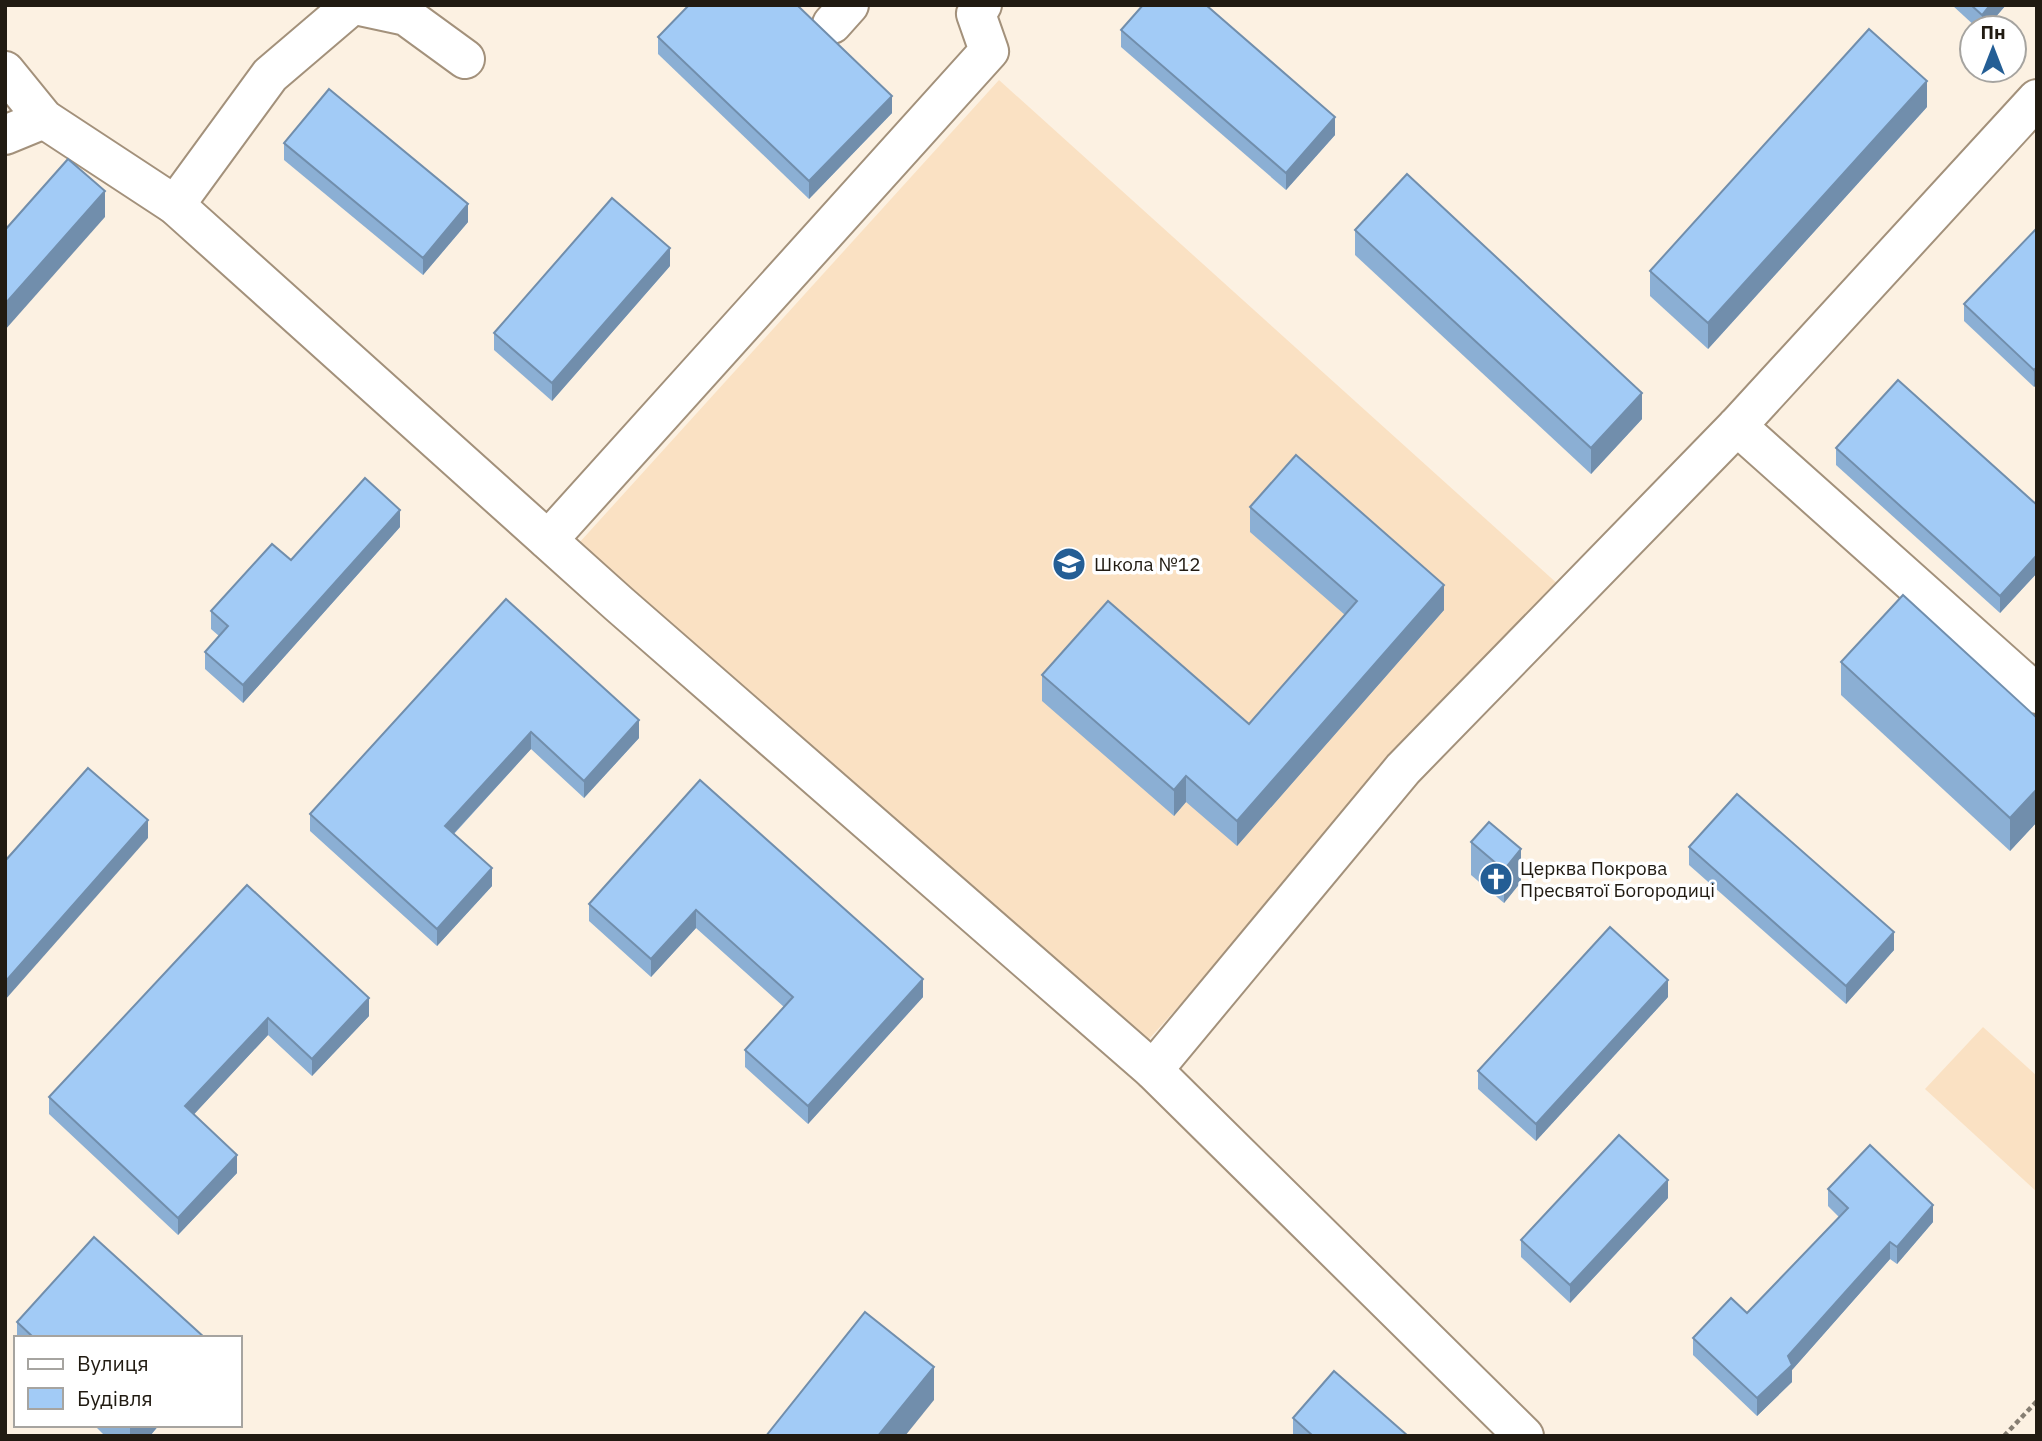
<svg xmlns="http://www.w3.org/2000/svg" width="2042" height="1441" font-family="'IBM Plex Sans',sans-serif">
	<style>
		.built { fill: #fae1c3 }
		.lines { fill: none; stroke-linecap: round; stroke-linejoin: round }
		.minor-casing { stroke: #a3917b; stroke-width: 42 }
		.path { stroke: #867e72; stroke-width: 4.5; stroke-dasharray: 5 3.5; stroke-linecap: butt }
		.minor { stroke: #fff; stroke-width: 38 }
		.wall { fill: #8bafd4 }
		.shaded-wall { fill: #718eac }
		.building { fill: #a2cbf6; stroke: #718eac; stroke-width: 2 }
		.labels { text-anchor: middle; stroke-width: 7; stroke-linejoin: round; paint-order: stroke }
		.poi-label { font-size: 19px; fill: #211b12; stroke: #fff; text-anchor: start }
	</style>
	<rect width="100%" height="100%" fill="#fcf1e2"/>
	<g class="built">
		<polygon points="999,80 1560,586 1140,1049 579,543"/>
		<polygon points="1983,1027 2037,1076 2037,1192 1925,1089"/>
	</g>
	<g class="lines">
		<defs>
			<g id="minor">
				<polyline points="355,5 406,16 465,59"/>
				<polyline points="832,24 849,5"/>
				<polyline points="5,71 44,119 175,205 619,604 1153,1070 1524,1436"/>
				<polyline points="5,135 44,119"/>
				<polyline points="175,205 270,75 352,5"/>
				<polyline points="1737,426 2037,694"/>
				<polyline points="548,540 989,51 976,14 982,5"/>
				<polyline points="1153,1070 1403,769 1737,426 2037,99"/>
			</g>
		</defs>
		<use href="#minor" class="minor-casing"/>
		<polyline class="path" points="2004,1436 2037,1401"/>
		<use href="#minor" class="minor"/>
	</g>
	<g class="wall">
		<polygon points="1952,5 2006,5 1986,28 1977,28"/>
		<polygon points="1121,30 1335,135 1286,190 1121,47"/>
		<polygon points="658,37 892,113 809,199 658,54"/>
		<polygon points="1927,107 1708,349 1650,296 1650,271"/>
		<polygon points="284,143 468,222 423,275 284,160"/>
		<polygon points="2037,228 2037,384 2034,387 1964,321 1964,304"/>
		<polygon points="1355,230 1642,419 1591,474 1355,255"/>
		<polygon points="670,266 552,401 494,350 494,333"/>
		<polygon points="1836,448 2037,505 2037,573 2000,613 1836,465"/>
		<polygon points="1250,507 1444,610 1237,846 1186,802 1174,816 1042,701 1042,675 1249,724 1345,615 1250,532"/>
		<polygon points="400,527 243,703 205,669 205,652 219,636 211,629 211,611 291,560"/>
		<polygon points="506,599 639,738 584,798 531,749 454,834 492,886 437,946 310,831 310,814"/>
		<polygon points="1841,662 2037,718 2037,822 2010,851 1841,695"/>
		<polygon points="700,780 923,997 808,1124 745,1067 745,1050 784,1007 696,928 651,977 589,921 589,904"/>
		<polygon points="1471,842 1521,882 1504,903 1471,875"/>
		<polygon points="1689,847 1894,950 1846,1004 1689,865"/>
		<polygon points="247,885 369,1016 312,1076 268,1035 194,1114 237,1173 178,1235 49,1114 49,1097"/>
		<polygon points="1668,997 1536,1141 1478,1089 1478,1071"/>
		<polygon points="1828,1189 1933,1222 1897,1264 1890,1259 1792,1370 1792,1382 1757,1416 1693,1355 1693,1338 1747,1313 1839,1217 1828,1206"/>
		<polygon points="1668,1198 1570,1303 1521,1257 1521,1240"/>
		<polygon points="17,1322 205,1338 17,1338"/>
		<polygon points="1293,1418 1408,1436 1293,1436"/>
		<polygon points="94,1425 159,1425 150,1436 105,1436"/>
	</g>
	<g class="shaded-wall">
		<polygon points="1990,5 2006,5 1986,28 1982,28 1982,15"/>
		<polygon points="1927,81 1927,107 1708,349 1708,323"/>
		<polygon points="892,96 892,113 809,199 809,181"/>
		<polygon points="1335,117 1335,135 1286,190 1286,173"/>
		<polygon points="105,191 105,217 5,330 5,304"/>
		<polygon points="468,204 468,222 423,275 423,258"/>
		<polygon points="670,248 670,266 552,401 552,383"/>
		<polygon points="2037,367 2037,384 2034,387 2034,370"/>
		<polygon points="1642,393 1642,419 1591,474 1591,448"/>
		<polygon points="400,510 400,527 243,703 243,685"/>
		<polygon points="2037,555 2037,573 2000,613 2000,596"/>
		<polygon points="1444,585 1444,610 1237,846 1237,821"/>
		<polygon points="639,720 639,738 584,798 584,781"/>
		<polygon points="531,732 531,749 445,843 445,826"/>
		<polygon points="1186,776 1186,802 1174,816 1174,790"/>
		<polygon points="2037,789 2037,822 2010,851 2010,818"/>
		<polygon points="148,820 148,838 5,1000 5,982"/>
		<polygon points="1521,849 1521,882 1504,903 1504,870"/>
		<polygon points="492,868 492,886 437,946 437,929"/>
		<polygon points="696,910 696,928 651,977 651,959"/>
		<polygon points="1894,932 1894,950 1846,1004 1846,986"/>
		<polygon points="923,979 923,997 808,1124 808,1106"/>
		<polygon points="1668,980 1668,997 1536,1141 1536,1124"/>
		<polygon points="369,998 369,1016 312,1076 312,1059"/>
		<polygon points="268,1018 268,1035 185,1124 185,1106"/>
		<polygon points="237,1155 237,1173 178,1235 178,1218"/>
		<polygon points="1668,1180 1668,1198 1570,1303 1570,1285"/>
		<polygon points="1933,1205 1933,1222 1897,1264 1897,1247"/>
		<polygon points="1890,1242 1890,1259 1792,1370 1792,1382 1757,1416 1757,1398 1788,1356"/>
		<polygon points="934,1367 934,1400 905,1436 878,1436"/>
		<polygon points="130,1425 159,1425 150,1436 130,1436"/>
	</g>
	<g class="building">
		<polygon points="689,5 797,5 892,96 809,181 658,37"/>
		<polygon points="1143,5 1206,5 1335,117 1286,173 1121,30"/>
		<polygon points="1971,5 1990,5 1982,15"/>
		<polygon points="1869,29 1927,81 1708,323 1650,271"/>
		<polygon points="329,89 468,204 423,258 284,143"/>
		<polygon points="68,159 105,191 5,304 5,230"/>
		<polygon points="1407,174 1642,393 1591,448 1355,230"/>
		<polygon points="612,198 670,248 552,383 494,333"/>
		<polygon points="2037,228 2037,367 2034,370 1964,304"/>
		<polygon points="1898,380 2037,505 2037,555 2000,596 1836,448"/>
		<polygon points="1296,455 1444,585 1237,821 1186,776 1174,790 1042,675 1108,601 1249,724 1357,601 1250,507"/>
		<polygon points="365,478 400,510 243,685 205,652 228,626 211,611 272,544 291,560"/>
		<polygon points="1903,595 2037,718 2037,789 2010,818 1841,662"/>
		<polygon points="506,599 639,720 584,781 531,732 445,826 492,868 437,929 310,814"/>
		<polygon points="88,768 148,820 5,982 5,861"/>
		<polygon points="700,780 923,979 808,1106 745,1050 793,997 696,910 651,959 589,904"/>
		<polygon points="1737,794 1894,932 1846,986 1689,847"/>
		<polygon points="1489,822 1521,849 1504,870 1471,842"/>
		<polygon points="247,885 369,998 312,1059 268,1018 185,1106 237,1155 178,1218 49,1097"/>
		<polygon points="1610,927 1668,980 1536,1124 1478,1071"/>
		<polygon points="1619,1135 1668,1180 1570,1285 1521,1240"/>
		<polygon points="1870,1145 1933,1205 1897,1247 1890,1242 1788,1356 1792,1365 1757,1398 1693,1338 1731,1298 1747,1313 1848,1208 1828,1189"/>
		<polygon points="94,1237 205,1338 34,1338 17,1322"/>
		<polygon points="865,1312 934,1367 878,1436 766,1436"/>
		<polygon points="1334,1371 1408,1436 1313,1436 1293,1418"/>
	</g>
	<defs>
		<symbol id="school-disc" viewBox="-11 -11 22 22"><circle r="9.5" fill="#245e95" stroke="#fff"/><path d="M0-5L7-2L0 1L-7-2ZM-4 1L0 2.5L4 1V4Q0 6-4 4Z" fill="#fff"/></symbol>
		<symbol id="church-disc" viewBox="-11 -11 22 22"><circle r="9.5" fill="#245e95" stroke="#fff"/><path d="M-1.2-6h2.4v3.5h3.3v2.4h-3.3V6h-2.4V-.1h-3.3v-2.4h3.3Z" fill="#fff"/></symbol>
	</defs>
	<g fill-rule="evenodd">
		<use href="#school-disc" x="1050" y="545" width="38" height="38"/>
		<use href="#church-disc" x="1477" y="860" width="38" height="38"/>
	</g>
	<g class="labels">
		<g class="poi-label">
			<text x="1094" y="571">Школа №12</text>
			<text x="1520" y="875">Церква Покрова<tspan x="1520" dy="22">Пресвятої Богородиці</tspan></text>
		</g>
	</g>
	<rect width="2042" height="1441" fill="none" stroke="#211b12" stroke-width="14"/>
	<rect x="14" y="1336" width="228" height="91" fill="#ffffff" stroke="#a6a4a0" stroke-width="2"/>
	<rect x="28" y="1359" width="35" height="10" fill="#ffffff" stroke="#a6a4a0" stroke-width="2"/>
	<text x="77" y="1371" font-size="21" fill="#211b12">Вулиця</text>
	<rect x="28" y="1388" width="35" height="21" fill="#a2cbf6" stroke="#a6a4a0" stroke-width="2"/>
	<text x="77" y="1406" font-size="21" fill="#211b12">Будівля</text>
	<g transform="translate(1993 49)"><circle r="33" fill="#ffffff" stroke="#a6a4a0" stroke-width="2"/>
	<path d="M0-5L12 26L0 18L-12 26Z" fill="#245e95"/>
	<text y="-10" font-size="19" font-weight="bold" text-anchor="middle" fill="#211b12">Пн</text>
	</g>
</svg>
